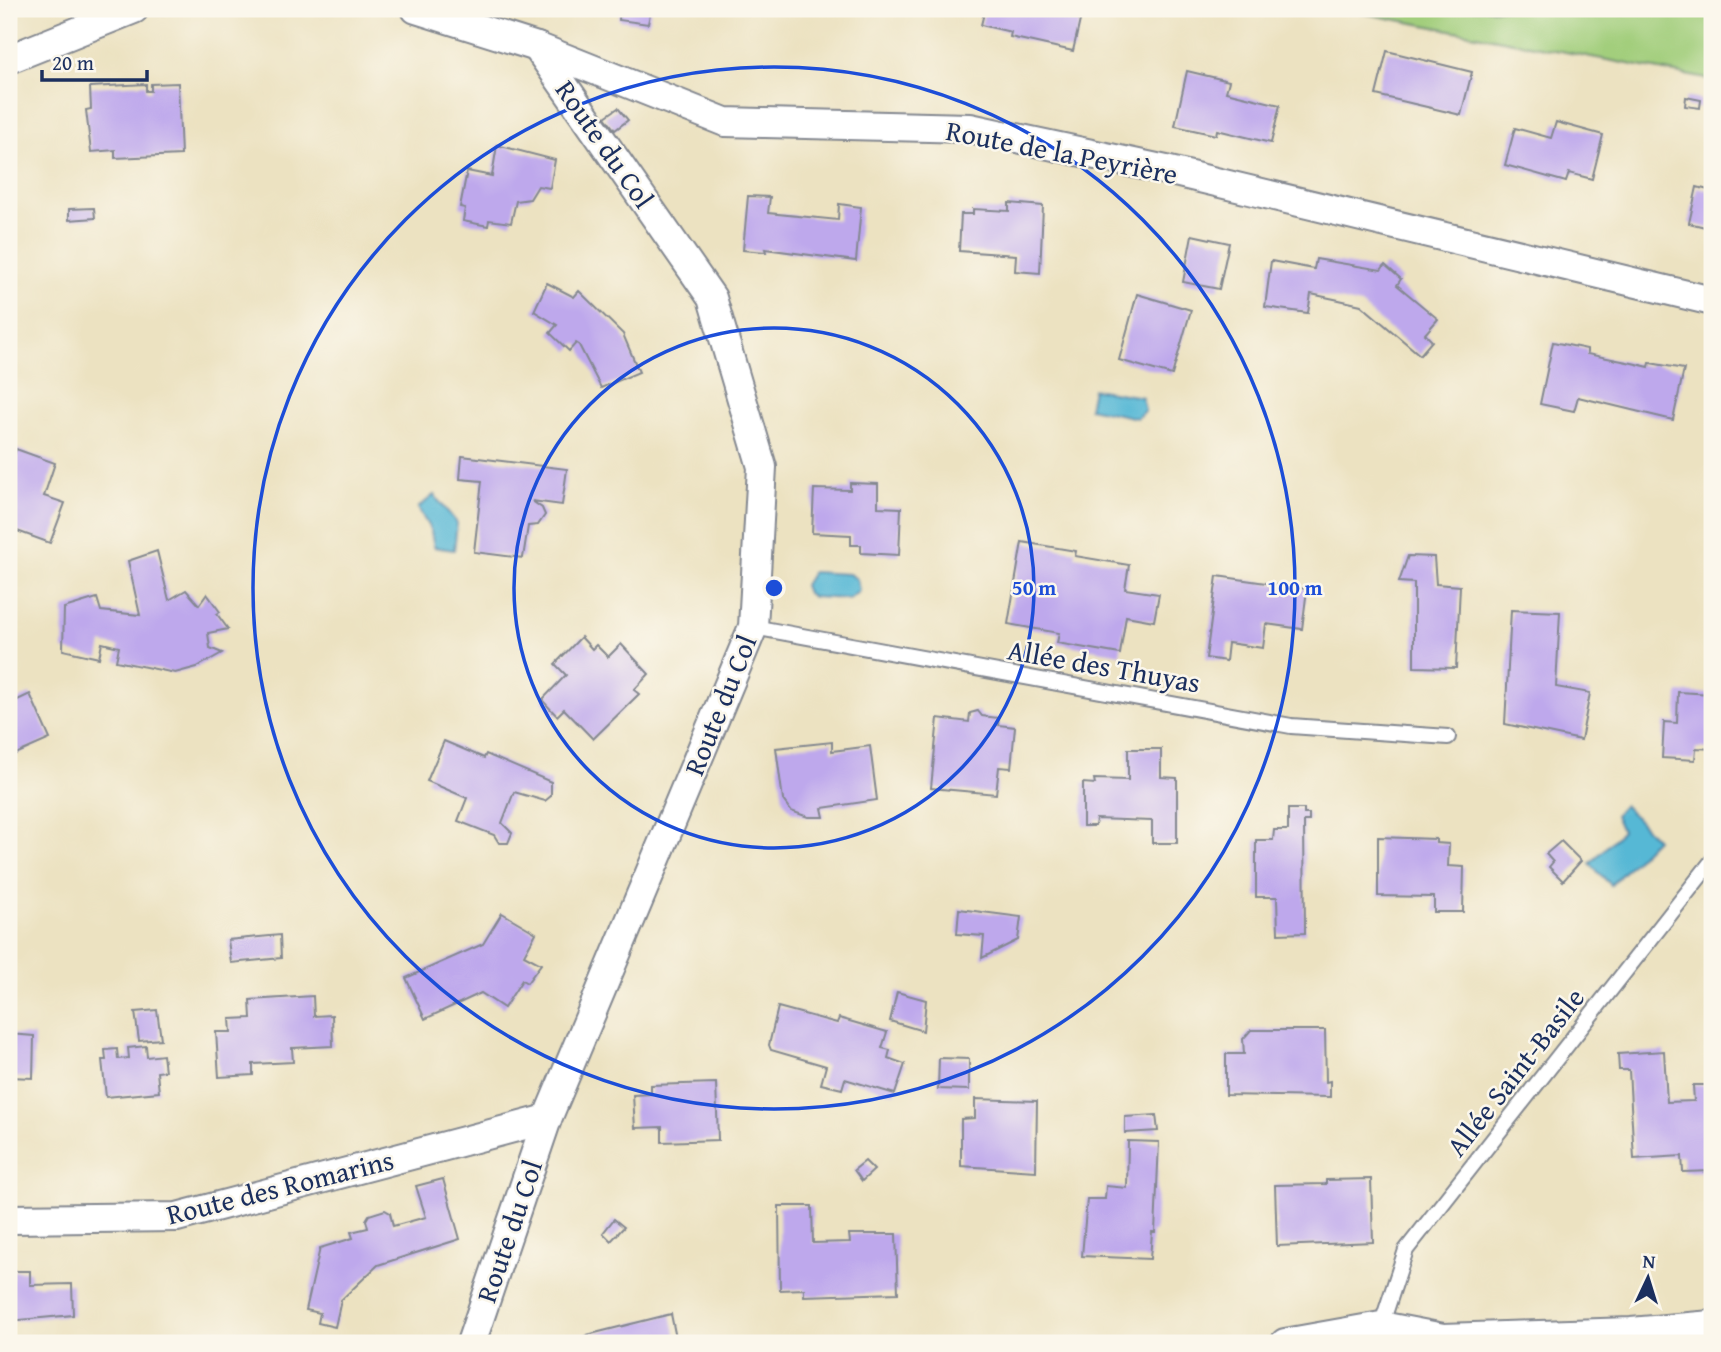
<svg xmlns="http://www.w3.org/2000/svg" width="1721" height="1352" font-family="'Gentium Book Plus',serif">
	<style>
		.green { fill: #a2ce7b; stroke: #5e7e6c; stroke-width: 2 }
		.water { fill: #56b8d5; stroke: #38749a; stroke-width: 2 }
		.building { fill: #bea8ec }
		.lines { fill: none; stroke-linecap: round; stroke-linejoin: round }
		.lane-casing { stroke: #848890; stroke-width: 18 }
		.street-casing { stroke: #848890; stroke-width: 32 }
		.lane { stroke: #fff; stroke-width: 14 }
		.street { stroke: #fff; stroke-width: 28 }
		.ring { fill: none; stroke: #1d4ed8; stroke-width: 3.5 }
		.labels { text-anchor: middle; stroke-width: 5; stroke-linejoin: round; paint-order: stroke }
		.street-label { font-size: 28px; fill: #1b2f5e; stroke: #fbf7ec }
		.centre { fill: #1d4ed8; stroke: #fbf7ec; stroke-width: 3.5 }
		.ring-label { font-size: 21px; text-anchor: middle; font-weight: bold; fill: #1d4ed8; stroke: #fbf7ec; stroke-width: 5; stroke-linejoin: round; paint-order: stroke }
	</style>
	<rect width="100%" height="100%" fill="#fbf7ec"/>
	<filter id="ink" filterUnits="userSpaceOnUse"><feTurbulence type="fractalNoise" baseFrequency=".0143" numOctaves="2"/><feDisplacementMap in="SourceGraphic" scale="14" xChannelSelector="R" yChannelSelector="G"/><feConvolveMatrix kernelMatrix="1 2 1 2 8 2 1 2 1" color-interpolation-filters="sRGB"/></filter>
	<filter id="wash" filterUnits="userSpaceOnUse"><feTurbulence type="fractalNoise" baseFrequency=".00686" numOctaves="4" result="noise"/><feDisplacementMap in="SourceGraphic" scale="28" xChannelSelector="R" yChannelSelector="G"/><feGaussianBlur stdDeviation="1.57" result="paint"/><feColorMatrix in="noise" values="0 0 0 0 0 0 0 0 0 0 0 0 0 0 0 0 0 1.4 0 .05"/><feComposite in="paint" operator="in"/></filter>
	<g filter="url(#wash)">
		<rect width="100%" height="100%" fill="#ece2c1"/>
		<polygon class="green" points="1340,9 1712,9 1712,80"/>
		<g class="water">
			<polygon points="1093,389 1142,397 1145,410 1137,418 1089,408"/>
			<polygon points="434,495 457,523 454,550 434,547 431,531 418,508"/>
			<polygon points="812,572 849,574 857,579 859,591 849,599 813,597 807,593 804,585"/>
			<polygon points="1624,805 1656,839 1611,885 1590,864 1622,831 1615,815"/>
		</g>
		<g id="blocks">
			<g class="building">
				<polygon points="620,9 651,9 648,24 619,20"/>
				<polygon points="985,9 1093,9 1091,17 1081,16 1073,51 1010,37 1011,32 981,25"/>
				<polygon points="1387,51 1472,72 1461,115 1376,95"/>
				<polygon points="1187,71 1229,81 1226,92 1280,105 1271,143 1217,130 1216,135 1175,126"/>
				<polygon points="178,83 181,155 115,158 115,150 91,152 86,110 91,109 90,87 146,84 146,91 151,91 151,84"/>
				<polygon points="1686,97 1701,100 1700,108 1685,106"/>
				<polygon points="618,108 628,120 615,130 605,117"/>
				<polygon points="1556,122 1603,135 1592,179 1569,173 1566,182 1505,165 1515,128 1551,138"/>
				<polygon points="497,145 555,160 550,188 538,186 530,199 516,201 511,223 489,220 488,226 463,221 465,208 460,207 467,171 492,176"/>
				<polygon points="1697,187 1712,191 1712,218 1709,228 1689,223"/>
				<polygon points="748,196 770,197 768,213 838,220 839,204 861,207 856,261 765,249 766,252 743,250"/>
				<polygon points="1009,203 1043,206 1040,273 1015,271 1016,255 959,251 961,214 973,214 973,209 1009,211"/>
				<polygon points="94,208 95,218 69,220 69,209"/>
				<polygon points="1192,235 1229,243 1219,289 1183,282"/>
				<polygon points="1316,259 1381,270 1385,265 1401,279 1397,285 1438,319 1425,334 1432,341 1420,355 1361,305 1339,300 1311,294 1308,313 1265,307 1271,261 1314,269"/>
				<polygon points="547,283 574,297 579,291 623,334 639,372 601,388 579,345 576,343 569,351 550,333 557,325 534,311"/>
				<polygon points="1137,294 1191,310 1172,375 1119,360"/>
				<polygon points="1553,342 1587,349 1587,354 1632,363 1649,367 1650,363 1684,369 1673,420 1578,397 1574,411 1540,404"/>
				<polygon points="16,449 55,463 44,496 65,503 50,543 9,528 9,470"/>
				<polygon points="462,456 567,469 562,505 532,501 542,508 545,515 538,525 528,526 523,558 474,552 482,481 460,479"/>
				<polygon points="850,483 878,484 878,507 901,508 899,555 861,553 861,545 851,545 851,535 812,533 814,489 850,490"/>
				<polygon points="1022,542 1076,551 1075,556 1129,565 1125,589 1159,594 1154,621 1126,616 1120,654 1057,643 1059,633 1008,624"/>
				<polygon points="157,551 169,600 186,590 199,605 207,594 220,612 217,614 228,629 208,633 210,648 222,653 197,667 175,673 116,661 119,647 102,643 99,658 63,650 64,608 97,598 101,611 140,615 128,561"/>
				<polygon points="1408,556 1434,557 1436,584 1460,586 1456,668 1414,667 1414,583 1399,582"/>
				<polygon points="1217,576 1307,589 1302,629 1266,624 1263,648 1228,643 1226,661 1206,658"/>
				<polygon points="1511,610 1560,612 1556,687 1590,693 1581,740 1505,724"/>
				<polygon points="581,637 592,649 596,645 608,657 621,644 649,674 634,690 639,694 593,739 564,709 557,716 542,700 566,675 555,664"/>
				<polygon points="1678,692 1712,694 1712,749 1696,748 1695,760 1662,758 1664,722 1677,723"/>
				<polygon points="30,694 50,739 9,757 9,704"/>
				<polygon points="978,711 982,716 999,718 998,725 1015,727 1011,768 999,767 996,794 931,788 938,718 969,722 970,713"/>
				<polygon points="444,741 484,758 486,754 551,782 551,796 545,801 514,792 502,823 512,833 508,843 499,843 494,835 458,821 467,798 427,781"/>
				<polygon points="832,742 832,751 870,746 877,800 822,808 824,817 808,817 791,811 783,800 776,748"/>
				<polygon points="1128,749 1161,749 1161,777 1177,778 1177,843 1152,843 1152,821 1096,819 1095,826 1083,826 1083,783 1095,784 1094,779 1128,780"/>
				<polygon points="1288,809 1304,809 1304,814 1309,814 1309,821 1304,821 1305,933 1278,934 1277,897 1256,897 1256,840 1273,840 1274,830 1288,830"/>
				<polygon points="1378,837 1436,839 1436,843 1449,844 1448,866 1464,867 1463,912 1434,912 1434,897 1378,896"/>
				<polygon points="1561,841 1581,861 1563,881 1549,867 1553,862 1546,854"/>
				<polygon points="959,909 1021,917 1018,940 982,958 984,936 957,934"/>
				<polygon points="502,913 536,933 524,955 541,964 527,983 522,980 504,1008 481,993 425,1019 406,978 483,944"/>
				<polygon points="280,935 281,958 231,963 228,940"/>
				<polygon points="897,992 926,1000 923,1031 890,1021"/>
				<polygon points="313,996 314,1016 332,1015 333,1046 292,1048 293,1062 253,1064 253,1075 219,1077 216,1032 231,1032 230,1019 251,1018 250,1000"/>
				<polygon points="778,1007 837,1023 839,1018 887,1032 882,1048 890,1050 888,1058 905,1064 895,1094 845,1079 842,1089 821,1084 826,1066 771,1050 769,1045"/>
				<polygon points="157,1010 161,1039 139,1041 135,1012"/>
				<polygon points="1251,1030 1325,1030 1326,1082 1330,1081 1330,1097 1226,1095 1226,1054 1244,1054 1243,1039"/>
				<polygon points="9,1034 34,1036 33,1078 9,1077"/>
				<polygon points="146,1046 147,1057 163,1055 165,1071 157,1072 159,1092 106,1097 102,1060 106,1060 105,1050 117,1049 118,1059 129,1058 128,1048"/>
				<polygon points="1664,1051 1667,1102 1694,1101 1693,1085 1712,1085 1712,1171 1683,1172 1682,1156 1634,1159 1629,1070 1619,1070 1618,1054"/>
				<polygon points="939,1058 969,1059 969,1090 938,1089"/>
				<polygon points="716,1083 718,1140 662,1142 662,1127 635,1128 633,1095 651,1094 651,1085"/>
				<polygon points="975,1099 1037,1101 1036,1171 961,1166 961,1119 975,1118"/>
				<polygon points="1156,1115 1158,1131 1125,1133 1125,1117"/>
				<polygon points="1128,1141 1159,1142 1155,1232 1152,1232 1150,1259 1082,1256 1087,1199 1105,1199 1106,1186 1127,1188"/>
				<polygon points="865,1161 874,1170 862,1181 854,1170"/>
				<polygon points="443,1179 460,1239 378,1265 341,1300 335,1327 318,1323 320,1313 306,1310 320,1248 353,1238 351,1232 368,1228 366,1220 369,1215 385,1210 390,1213 393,1226 426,1217 416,1186"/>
				<polygon points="1371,1179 1373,1242 1277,1246 1275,1185 1326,1184 1326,1180"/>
				<polygon points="779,1206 812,1206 813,1243 850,1242 849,1234 896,1234 898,1293 804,1296 804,1289 780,1290"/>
				<polygon points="614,1219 624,1227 611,1241 603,1233"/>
				<polygon points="12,1271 30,1271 30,1285 72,1284 73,1315 9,1321 9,1279 13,1279"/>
				<polygon points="671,1314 677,1343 575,1343 587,1335"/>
			</g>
		</g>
	</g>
	<g filter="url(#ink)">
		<use href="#blocks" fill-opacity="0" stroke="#848890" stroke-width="2"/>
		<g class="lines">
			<defs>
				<g id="lane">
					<polyline points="753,627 1291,726 1448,737"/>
					<polyline points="1381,1326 1406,1250 1712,861"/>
				</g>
				<g id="street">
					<polyline points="416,9 537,47 725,122 970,128 1166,170 1712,301"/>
					<polyline points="9,59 134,9"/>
					<polyline points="9,1219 177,1217 547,1119"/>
					<polyline points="471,1343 547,1119 753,627 762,467 712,298 537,47"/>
					<polyline points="1285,1343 1381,1326 1443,1338 1631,1332 1712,1325"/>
				</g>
			</defs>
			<use href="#lane" class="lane-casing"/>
			<use href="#street" class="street-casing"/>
			<use href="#lane" class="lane"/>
			<use href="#street" class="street"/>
		</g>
	</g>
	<g class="ring">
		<circle cx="774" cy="588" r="260"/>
		<circle cx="774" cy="588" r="521"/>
	</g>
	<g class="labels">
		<g class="street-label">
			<text transform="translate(605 144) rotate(55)" y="10">Route du Col</text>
			<text transform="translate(1062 152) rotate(11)" y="10">Route de la Peyrière</text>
			<text transform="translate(1104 666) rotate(10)" y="10">Allée des Thuyas</text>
			<text transform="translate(720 705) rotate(-68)" y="10">Route du Col</text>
			<text transform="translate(1515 1072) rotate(-52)" y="10">Allée Saint-Basile</text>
			<text transform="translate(280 1187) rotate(-14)" y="10">Route des Romarins</text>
			<text transform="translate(509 1231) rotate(-71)" y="10">Route du Col</text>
		</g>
	</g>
	<circle cx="774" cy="588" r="10" class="centre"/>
	<g class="ring-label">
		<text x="1034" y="595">50 m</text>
		<text x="1295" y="595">100 m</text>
	</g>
	<rect width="1721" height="1352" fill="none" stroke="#fbf7ec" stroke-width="35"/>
	<g transform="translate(1648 1278) rotate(4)" stroke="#fbf7ec" stroke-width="5" paint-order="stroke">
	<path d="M0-5L12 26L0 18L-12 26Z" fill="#1b2f5e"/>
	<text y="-10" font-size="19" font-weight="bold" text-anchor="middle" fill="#1b2f5e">N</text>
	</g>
	<path d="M42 70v10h105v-10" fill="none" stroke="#1b2f5e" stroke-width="3.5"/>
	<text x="52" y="70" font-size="21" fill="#1b2f5e" stroke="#fbf7ec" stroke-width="5" paint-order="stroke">20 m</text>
</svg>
